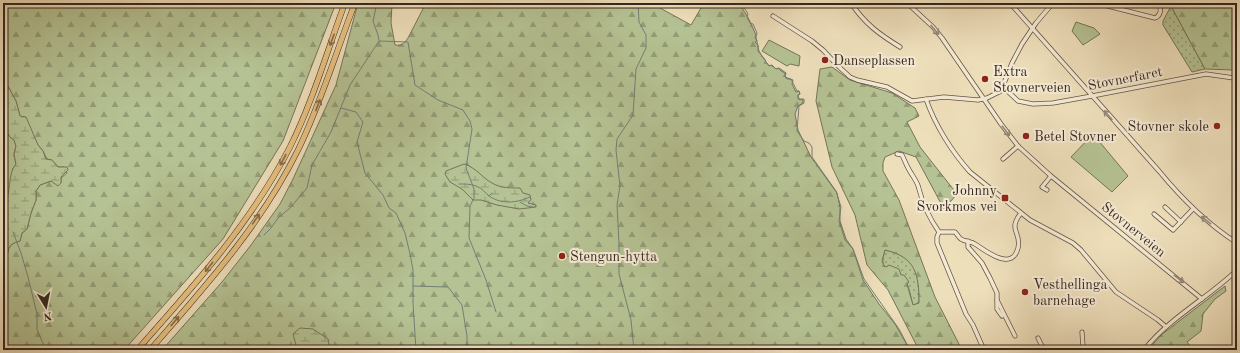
<svg xmlns="http://www.w3.org/2000/svg" width="1240" height="353" font-family="'Old Standard TT',serif">
	<style>
		.grass { fill: url(#grass-dots); stroke: #767459 }
		.forest { fill: url(#forest-firs); stroke: #767459; fill-rule: evenodd }
		.wetland { fill: url(#wetland-marsh); stroke: #767459 }
		.park { fill: #b5c293; stroke: #767459 }
		.lines { fill: none; stroke-linecap: round; stroke-linejoin: round }
		.stream { stroke: #718078; stroke-width: 1 }
		.minor-casing { stroke: #645446; stroke-width: 5 }
		.highway-casing { stroke: #36261f; stroke-width: 6 }
		.minor { stroke: #f4ead3; stroke-width: 3.5 }
		.highway { stroke: #e7c07e; stroke-width: 5 }
		.oneway { stroke: #958879 }
		.oneway2 { stroke: #866b4a }
		.poi-dot { fill: #8f2418; stroke: #f4ead3; stroke-width: 1.5 }
		.labels { text-anchor: middle; stroke-width: 4; stroke-linejoin: round; paint-order: stroke }
		.poi-label { font-size: 14px; fill: #36261f; stroke: #f4ead3; text-anchor: start }
		.street-label { font-size: 14px; fill: #36261f; stroke: #f4ead3 }
	</style>
	<defs>
		<pattern id="grass-dots" width="8" height="8" patternUnits="userSpaceOnUse"><rect width="8" height="8" fill="#b5c293"/><path d="M2 2h.1M6 6h.1" fill="none" stroke="#949d77" stroke-width="1.8" stroke-linecap="round"/></pattern>
		<pattern id="forest-firs" width="22" height="20" patternUnits="userSpaceOnUse"><rect width="22" height="20" fill="#b5c293"/><path d="M5 1l3.5 6h-7zM16 11l3.5 6h-7z" fill="#949d77"/></pattern>
		<pattern id="wetland-marsh" width="20" height="14" patternUnits="userSpaceOnUse"><rect width="20" height="14" fill="#b5c293"/><path d="M1 5h8M5 5V1M11 12h8M15 12V8" fill="none" stroke="#949d77"/></pattern>
	</defs>
	<rect width="100%" height="100%" fill="#eedfbb"/>
	<filter id="stains"><feTurbulence type="fractalNoise" baseFrequency=".005" numOctaves="4"/><feColorMatrix values="0 0 0 0 .2 0 0 0 0 .09 0 0 0 0 .02 0 0 0 .5 -.17"/></filter>
	<radialGradient id="worn" r=".72"><stop offset=".6" stop-color="#630" stop-opacity="0"/><stop offset="1" stop-color="#630" stop-opacity=".3"/></radialGradient>
	<g class="grass">
		<polygon points="1171,6 1205,69 1192,72 1163,25 1163,21"/>
		<path d="M885,250C917,257 919,274 919,303L913,305C910,295 909,283 902,276C890,263 878,275 885,250Z"/>
	</g>
	<g class="forest">
		<path d="M3,3H336L283,141L223,239L124,350H3V287C7,278 4,252 11,245C13,243 17,242 20,241L22,233L27,229L31,213L36,200V191L40,185L51,181L61,183V178L67,173L64,167H58L52,160L47,159L43,151L38,145L32,133L20,116L16,101L3,77Z"/>
		<path d="M358,3H392L391,23L395,45C401,46 405,43 408,38L426,3H651L691,25L704,3C709,3 734,2 736,3C745,8 752,26 756,35L755,37L757,41L755,42L758,45V51L766,61L764,63H767L769,66L772,65L776,69L779,68L786,73L785,77L793,80L792,84L796,92L799,91L800,94L798,95V99L803,100V103L798,106L795,114L798,130L811,157L837,193L840,207V221L846,239L853,249L863,280L879,304L895,324L910,350H329L328,339L296,345L302,350H162L222,282L251,245L280,204L293,179L336,85Z"/>
		<polygon points="1172,3 1221,3 1224,8 1237,4 1237,67 1233,70 1205,69 1171,6"/>
		<path d="M832,67L850,80L892,93L915,108L919,116L907,122L920,147L957,194L944,209L916,157L899,151L885,157L883,163V171L899,200L935,297L962,350H919L888,290L867,265L855,215L832,167L816,101L820,69ZM885,250C916,257 919,275 919,303L913,305L907,284L909,282L904,275H901L899,269L889,265L886,267L884,266L882,261Z"/>
		<path d="M3,122L7,134L14,140L16,146L14,154L16,165L13,168C10,182 11,196 3,209Z"/>
		<polygon points="1225,286 1226,291 1215,299 1203,314 1201,331 1187,342 1193,350 1148,350 1161,335"/>
	</g>
	<g class="wetland">
		<path d="M3,77L16,101L20,116L26,117L38,145L43,151L46,159L52,160L58,167H67L68,170L61,177V183L58,186L51,181L40,185L36,191V200L31,213L27,229L22,233L20,241C17,242 13,243 11,245C4,252 7,278 3,287V209C12,195 7,173 16,164L14,154L16,146L14,140C0,135 3,91 3,77Z"/>
		<path d="M464,164C477,168 481,177 492,183C500,188 511,188 520,188L523,193L530,195L531,200L528,203L536,205V207L519,209L497,205L481,200H473L462,189L450,182L445,174L446,171Z"/>
		<polygon points="300,328 313,329 328,339 330,350 302,350 296,345 293,334"/>
	</g>
	<g class="park">
		<polygon points="1076,22 1094,28 1100,34 1083,45 1072,31"/>
		<polygon points="769,40 800,56 799,66 790,64 787,66 762,51"/>
		<polygon points="1093,134 1128,176 1112,192 1071,157"/>
	</g>
	<g class="lines">
		<g class="stream">
			<polyline points="377,3 373,21 378,35 379,40"/>
			<polyline points="740,3 740,6 745,9 748,14 747,17 750,23 753,24 757,33 756,37 759,51 762,56 769,66 771,65 776,69 778,68 781,71 785,73 785,77 787,79 791,79 797,91 799,91 800,94 798,95 799,99 804,99 804,103 799,106 797,131 804,141 809,143 812,147 812,157 836,191 841,207 839,221 845,240 853,249 864,279 899,329 910,350"/>
			<polyline points="379,41 408,42 415,85 438,100 463,110 470,121 472,129 466,168 474,189 474,198 470,206 469,238 486,280 496,312"/>
			<polyline points="341,108 356,112 363,122 357,142 365,173 383,195 389,208 396,213 405,233 410,254 413,270 413,303 416,350"/>
			<path d="M459,184C465,184 473,184 478,187C482,188 485,193 488,195C500,205 517,203 530,197"/>
			<polyline points="489,196 492,193"/>
			<polyline points="520,202 527,206 533,207"/>
			<polyline points="13,232 21,253 28,277 37,314 37,330 46,350"/>
			<polyline points="264,235 271,228 278,218 290,208 307,188 312,165 331,132 350,85 379,41"/>
			<polyline points="413,286 448,287 462,305 467,336 467,350"/>
			<polyline points="634,350 631,320 619,274 619,244 617,205 620,186 616,150 617,139 633,115 636,69 646,48 646,35 639,22 638,3"/>
		</g>
		<defs>
			<g id="minor">
				<path d="M851,3C865,24 879,34 900,47"/>
				<polyline points="907,3 933,27 942,38 1001,124 1018,146 1051,176 1202,299"/>
				<path d="M1010,3L1159,171C1182,199 1206,223 1237,243"/>
				<path d="M1096,3L1155,18C1160,16 1162,10 1159,5L1149,3"/>
				<polyline points="773,16 812,41 823,50 837,65 850,77 857,80 887,87 912,101 944,97 978,100 987,98 1001,91 1012,63 1022,44 1036,23 1053,3"/>
				<polyline points="1003,87 1018,101 1033,104 1053,103 1092,96 1206,74 1234,78"/>
				<path d="M926,99C935,125 952,152 970,172L1030,220L1073,243L1081,250L1116,292L1158,320L1166,327"/>
				<path d="M897,154L902,155C905,161 907,167 911,173C914,178 918,183 919,189C923,205 930,219 939,232"/>
				<polyline points="1003,159 1018,146"/>
				<polyline points="1047,190 1042,187 1051,176"/>
				<polyline points="1165,207 1181,222"/>
				<polyline points="1154,214 1173,230 1193,209"/>
				<polyline points="968,241 968,247 982,263 990,278 997,293 997,300 1015,336"/>
				<polyline points="997,300 997,309 1002,316"/>
				<polyline points="1082,332 1083,347 1085,350"/>
				<polyline points="1038,338 1044,350"/>
				<path d="M984,350L973,325L966,314L937,243V237L939,232H955C957,234 959,238 961,239C965,242 971,241 975,244C986,251 1012,272 1018,248C1022,232 1007,231 1021,213"/>
				<path d="M1144,350C1169,318 1208,298 1237,270"/>
			</g>
			<g id="highway">
				<path d="M137,350C193,287 251,223 290,147C313,101 327,51 345,3"/>
				<path d="M150,350C204,288 261,225 298,150C321,103 336,52 355,3"/>
			</g>
		</defs>
		<use href="#minor" class="minor-casing"/>
		<use href="#highway" class="highway-casing"/>
		<use href="#minor" class="minor"/>
		<use href="#highway" class="highway"/>
	</g>
	<defs><path id="oneway-shaft" d="M-6 0H5M1.5-3L5.5 0L1.5 3" fill="none" stroke-width="1.6" stroke-linecap="round" stroke-linejoin="round"/></defs>
	<g class="oneway">
		<use href="#oneway-shaft" transform="translate(935 30) rotate(49)"/>
		<use href="#oneway-shaft" transform="translate(1108 115) rotate(-131)"/>
		<use href="#oneway-shaft" transform="translate(1006 131) rotate(53)"/>
		<use href="#oneway-shaft" transform="translate(1206 220) rotate(-140)"/>
		<use href="#oneway-shaft" transform="translate(1179 279) rotate(38)"/>
	</g>
	<g class="oneway2">
		<use href="#oneway-shaft" transform="translate(332 40) rotate(110)"/>
		<use href="#oneway-shaft" transform="translate(318 105) rotate(-69)"/>
		<use href="#oneway-shaft" transform="translate(283 160) rotate(118)"/>
		<use href="#oneway-shaft" transform="translate(256 219) rotate(-55)"/>
		<use href="#oneway-shaft" transform="translate(209 267) rotate(129)"/>
		<use href="#oneway-shaft" transform="translate(175 321) rotate(-50)"/>
	</g>
	<g class="poi-dot">
		<circle cx="825" cy="60" r="4"/>
		<circle cx="985" cy="79" r="4"/>
		<circle cx="1217" cy="126" r="4"/>
		<circle cx="1026" cy="136" r="4"/>
		<rect x="1001" y="194" width="8" height="8" rx="2"/>
		<circle cx="562" cy="256" r="4"/>
		<circle cx="1025" cy="292" r="4"/>
	</g>
	<g class="labels">
		<g class="poi-label">
			<text x="833" y="65">Danseplassen</text>
			<text x="993" y="76">Extra<tspan x="993" dy="16">Stovnerveien</tspan></text>
			<text x="1209" y="131" text-anchor="end">Stovner skole</text>
			<text x="1034" y="141">Betel Stovner</text>
			<text x="997" y="195" text-anchor="end">Johnny<tspan x="997" dy="16">Svorkmos vei</tspan></text>
			<text x="570" y="261">Stengun-hytta</text>
			<text x="1033" y="289">Vesthellinga<tspan x="1033" dy="16">barnehage</tspan></text>
		</g>
		<g class="street-label">
			<text transform="translate(1125 78) rotate(-11)" y="5">Stovnerfaret</text>
			<text transform="translate(1134 229) rotate(39)" y="5">Stovnerveien</text>
		</g>
	</g>
	<rect width="1240" height="353" fill="none" stroke="#eedfbb" stroke-width="16"/>
	<rect x="4" y="4" width="1232" height="345" fill="none" stroke="#36261f" stroke-width="2"/>
	<rect x="8" y="8" width="1224" height="337" fill="none" stroke="#36261f"/>
	<g transform="translate(46 307) rotate(170)" stroke="#f4ead3" stroke-width="3" paint-order="stroke">
	<path d="M0-3L7 15L0 10L-7 15Z" fill="#36261f"/>
	<text y="-6" font-size="11" font-weight="bold" text-anchor="middle" fill="#36261f">N</text>
	</g>
	<rect width="100%" height="100%" filter="url(#stains)"/>
	<rect width="100%" height="100%" fill="url(#worn)"/>
</svg>
